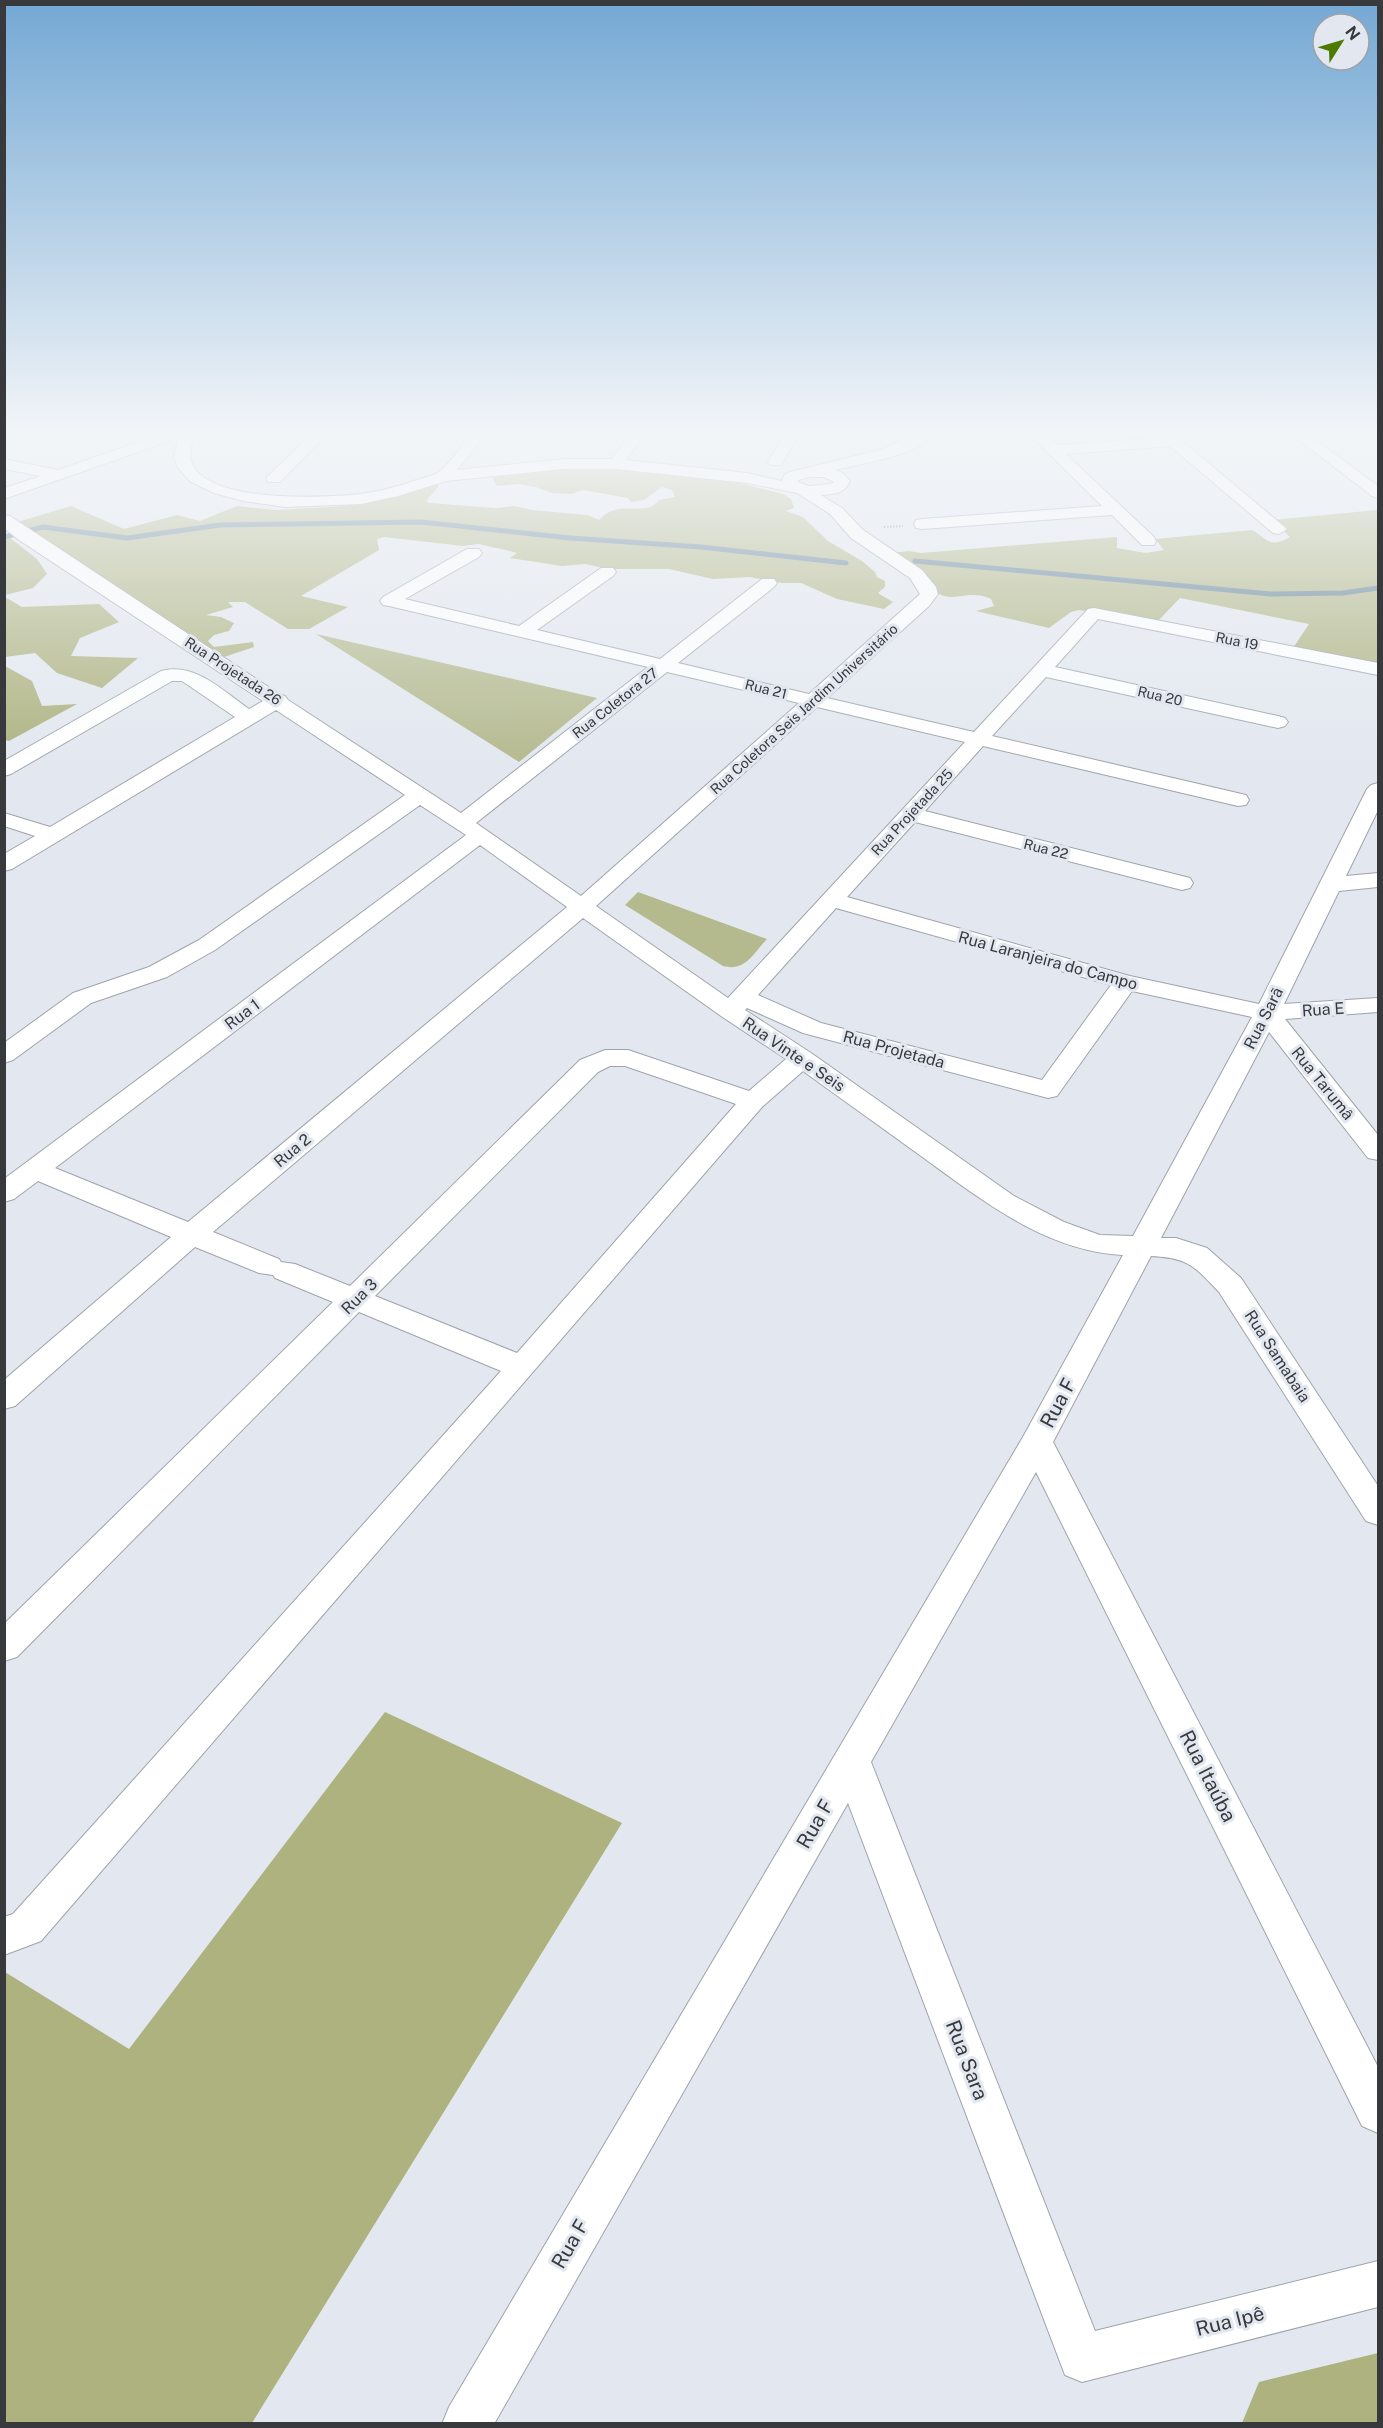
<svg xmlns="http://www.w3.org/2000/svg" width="1383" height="2428" font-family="'Public Sans',sans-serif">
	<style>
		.green { fill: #b4b98e }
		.forest { fill: #adb27f }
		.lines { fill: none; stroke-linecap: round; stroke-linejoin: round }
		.stream { stroke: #597991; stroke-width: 5 }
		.minor-casing { stroke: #9fa3ab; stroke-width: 2 }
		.path { stroke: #95999e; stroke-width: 2; stroke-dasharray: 1.5 1.5; stroke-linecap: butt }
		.minor { fill: #fff; fill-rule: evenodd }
		.labels { text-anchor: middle; stroke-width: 6; stroke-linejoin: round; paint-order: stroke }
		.far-street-label { font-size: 14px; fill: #37393c; stroke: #e3e8f0 }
		.street-label { font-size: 16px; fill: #37393c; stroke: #e3e8f0 }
		.near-street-label { font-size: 20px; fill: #37393c; stroke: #e3e8f0 }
	</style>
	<rect width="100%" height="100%" fill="#e3e8f0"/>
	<g class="green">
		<polygon points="944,430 1026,430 936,437"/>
		<polygon points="316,634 597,698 519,762"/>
		<path d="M638,892L767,939C753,954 745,972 723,966L625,905Z"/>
	</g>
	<g class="forest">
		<path d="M580,466L724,479L783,494L791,499L794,508L786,511L803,517L828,541L862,561L875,572L877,577L885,581V587L878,593L893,602L884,609L837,599L801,583H782L750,577L713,579L669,569H608L585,564L562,566L510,558L517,553L479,544L463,546L384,537L377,539L379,550L301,596L348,607L309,629H288L245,602H228L233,607L206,615L221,617L234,623L229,631L214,635L208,641L214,647L253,642L254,647L224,657H214L11,524L71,506L124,529L177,515L200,521L237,506L276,510L345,506L434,483L439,486L426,501L429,503L496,508L514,506L532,510L587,515L599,520C619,497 646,519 659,500L675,497L672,490L662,487L644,500L631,502L628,498L583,490L572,494L552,493L536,487L519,484L497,486L491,475Z"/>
		<path d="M1377,510L1378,666L1293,648L1309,624L1180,598L1157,622L1079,610L1071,612L1049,628L976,611L994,606L991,599C970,590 961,600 944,596C929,591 905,564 892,553L909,551L921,553L1117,537V548L1146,553L1164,550L1155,539L1252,530C1268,539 1269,549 1290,537L1272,520Z"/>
		<polygon points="5,534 37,559 47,574 33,588 5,595"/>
		<polygon points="5,597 22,607 99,604 119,622 80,638 71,656 138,658 102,688 57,673 35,653 5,657"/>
		<polygon points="5,666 32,681 42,706 77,704 9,741 5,740"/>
		<polygon points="385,1712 622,1823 252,2423 5,2423 5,1972 129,2049"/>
		<polygon points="1378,2353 1378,2423 1242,2423 1259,2382"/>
	</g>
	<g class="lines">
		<g class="stream">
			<polyline points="4,537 43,527 127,538 220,525 421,522 570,538 701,547 846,563"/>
			<polyline points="915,561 1271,594 1343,593 1378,588"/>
		</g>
		<defs>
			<g id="minor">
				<path d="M173,430H194C193,441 187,455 193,466C215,503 322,498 360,494C379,492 399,486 417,480C424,477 434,476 439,472C451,463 464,442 474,430H489L457,470L564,459H612L634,430H648L626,460L747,473L782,481L784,475L790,472L884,449L921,430H937C920,456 864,463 835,470L843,473L850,481C844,494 835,494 821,495L842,508L863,530L922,570L936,587L938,594L929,606L827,698L974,732L1088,609L1094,608L1378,663V675L1098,619L1055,667L1278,716L1285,718L1288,722L1285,726L1278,728L1046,677L992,736L1246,795L1249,800L1246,805L1238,806L983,746L925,811L1190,878L1193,883L1190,888L1182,890L915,822L847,897L1130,976L1259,1004L1367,789L1371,785L1378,783V810L1346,876L1378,873V887L1339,891L1284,1004L1378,998V1012L1285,1019L1378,1135V1160L1368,1158L1269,1032L1161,1238H1176L1207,1248L1241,1278L1378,1486V1525L1366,1521L1219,1292C1194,1266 1189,1258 1151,1256L1053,1442L1378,2067V2133L1362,2126L1036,1472L871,1762L1095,2331L1378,2261V2307L1082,2382L1065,2375L848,1803L494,2424H442L449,2407L1023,1437L1123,1255C1045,1251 982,1200 921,1156C882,1128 842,1099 803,1071L762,1107L41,1941L4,1955V1917L13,1914L501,1371L359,1312L17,1657L4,1661V1624L333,1302L275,1278L273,1275L259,1273L195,1247L15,1406L4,1409V1380L171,1237L38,1181L14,1199L4,1202V1179L466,835L420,805L215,950L167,977L91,1003L13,1060L4,1063V1043L73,993L149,967L199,940L405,795L276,710L12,869L4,871V854L35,836L4,826V813L50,827L235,717L182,681H172L11,774L4,776V761L161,671C195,662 223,691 249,709L263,701L19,540L4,528V515L10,516L279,694L285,696L288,700L461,813L648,667L389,606L383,605L380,601L383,597L467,549H479L482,553L479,557L405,599L519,626L601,568H613L616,572L613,576L537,630L660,659L762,579H774L777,583L774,587L678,663L809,694L920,594L910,578L851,538L830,514L797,493L747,483L616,469H564L446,481L398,496L361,504L285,507L243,501L214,493L191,482L178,468L174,457L178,438L4,499V488L41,476L4,469V459L58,470ZM810,477H824L834,482L831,484L809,486L798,482V480ZM667,672L799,703L581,896L476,823ZM817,707L965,742L728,998L596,906ZM480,845L567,907L188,1222L55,1168ZM836,908L1111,985L1042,1080L821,1023L758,995ZM583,918L721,1016L786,1059L749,1091L628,1050H605L580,1060L350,1286L295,1264L281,1262L279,1259L213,1232ZM1132,991L1252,1017L1133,1236L1100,1235L1064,1222L1014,1196L811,1053L745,1010L747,1008L803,1033L1048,1098L1057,1096ZM610,1066H625L736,1104L517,1353L375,1296L598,1072Z"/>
				<polygon points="316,430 331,430 280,482 268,482 266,479 268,476"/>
				<polygon points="787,430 801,430 781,465 771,465 768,462"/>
				<polygon points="1025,430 1040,430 1057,445 1160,438 1153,430 1169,430 1287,529 1279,534 1273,533 1170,446 1066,454 1154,537 1156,541 1154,545 1142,545 1112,515 922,529 916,528 914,524 916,520 922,519 1102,506"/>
				<polygon points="1286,430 1302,430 1378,486 1378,498 1372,496"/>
			</g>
		</defs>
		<use href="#minor" class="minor-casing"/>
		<polyline class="path" points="884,527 903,526"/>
		<use href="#minor" class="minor"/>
	</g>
	<linearGradient id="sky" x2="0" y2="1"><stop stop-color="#74a8d4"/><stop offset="0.56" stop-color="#f2f5f8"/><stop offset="1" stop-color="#f2f5f8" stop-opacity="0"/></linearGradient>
	<rect width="1383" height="770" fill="url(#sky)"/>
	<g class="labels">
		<g class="far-street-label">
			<text transform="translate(1237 641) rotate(11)" y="5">Rua 19</text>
			<text transform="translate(233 671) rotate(33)" y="5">Rua Projetada 26</text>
			<text transform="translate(766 689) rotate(14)" y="5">Rua 21</text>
			<text transform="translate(1160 696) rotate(13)" y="5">Rua 20</text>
			<text transform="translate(615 703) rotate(-38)" y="5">Rua Coletora 27</text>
			<text transform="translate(804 709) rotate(-42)" y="5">Rua Coletora Seis Jardim Universitário</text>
			<text transform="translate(912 812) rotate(-47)" y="5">Rua Projetada 25</text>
			<text transform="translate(1046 849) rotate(14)" y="5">Rua 22</text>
		</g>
		<g class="street-label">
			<text transform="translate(1048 960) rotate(15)" y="6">Rua Laranjeira do Campo</text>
			<text transform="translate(1323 1009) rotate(-4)" y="6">Rua E</text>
			<text transform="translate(242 1014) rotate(-37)" y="6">Rua 1</text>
			<text transform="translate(1263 1018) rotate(-63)" y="6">Rua Sarã</text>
			<text transform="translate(894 1049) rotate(15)" y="6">Rua Projetada</text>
			<text transform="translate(794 1054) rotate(34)" y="6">Rua Vinte e Seis</text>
			<text transform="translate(1323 1083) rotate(51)" y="6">Rua Tarumâ</text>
			<text transform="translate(292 1150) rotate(-40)" y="6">Rua 2</text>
			<text transform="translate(359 1296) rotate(-45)" y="6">Rua 3</text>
			<text transform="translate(1278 1356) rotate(57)" y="6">Rua Samabaia</text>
		</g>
		<g class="near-street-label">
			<text transform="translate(1058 1403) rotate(-62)" y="7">Rua F</text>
			<text transform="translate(1208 1776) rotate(63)" y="7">Rua Itaúba</text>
			<text transform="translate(815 1824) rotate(-60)" y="7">Rua F</text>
			<text transform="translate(967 2060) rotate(69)" y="7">Rua Sara</text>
			<text transform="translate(570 2244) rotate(-60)" y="7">Rua F</text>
			<text transform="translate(1230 2321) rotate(-14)" y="7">Rua Ipê</text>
		</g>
	</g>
	<rect width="1383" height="2428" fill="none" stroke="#37393c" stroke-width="12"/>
	<g transform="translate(1341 42) rotate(53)"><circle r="28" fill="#e3e8f0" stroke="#9ea2a8" stroke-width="1.5"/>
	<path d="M0-4.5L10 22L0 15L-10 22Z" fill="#4c7a00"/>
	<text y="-9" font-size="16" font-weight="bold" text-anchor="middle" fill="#37393c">N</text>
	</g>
</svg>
